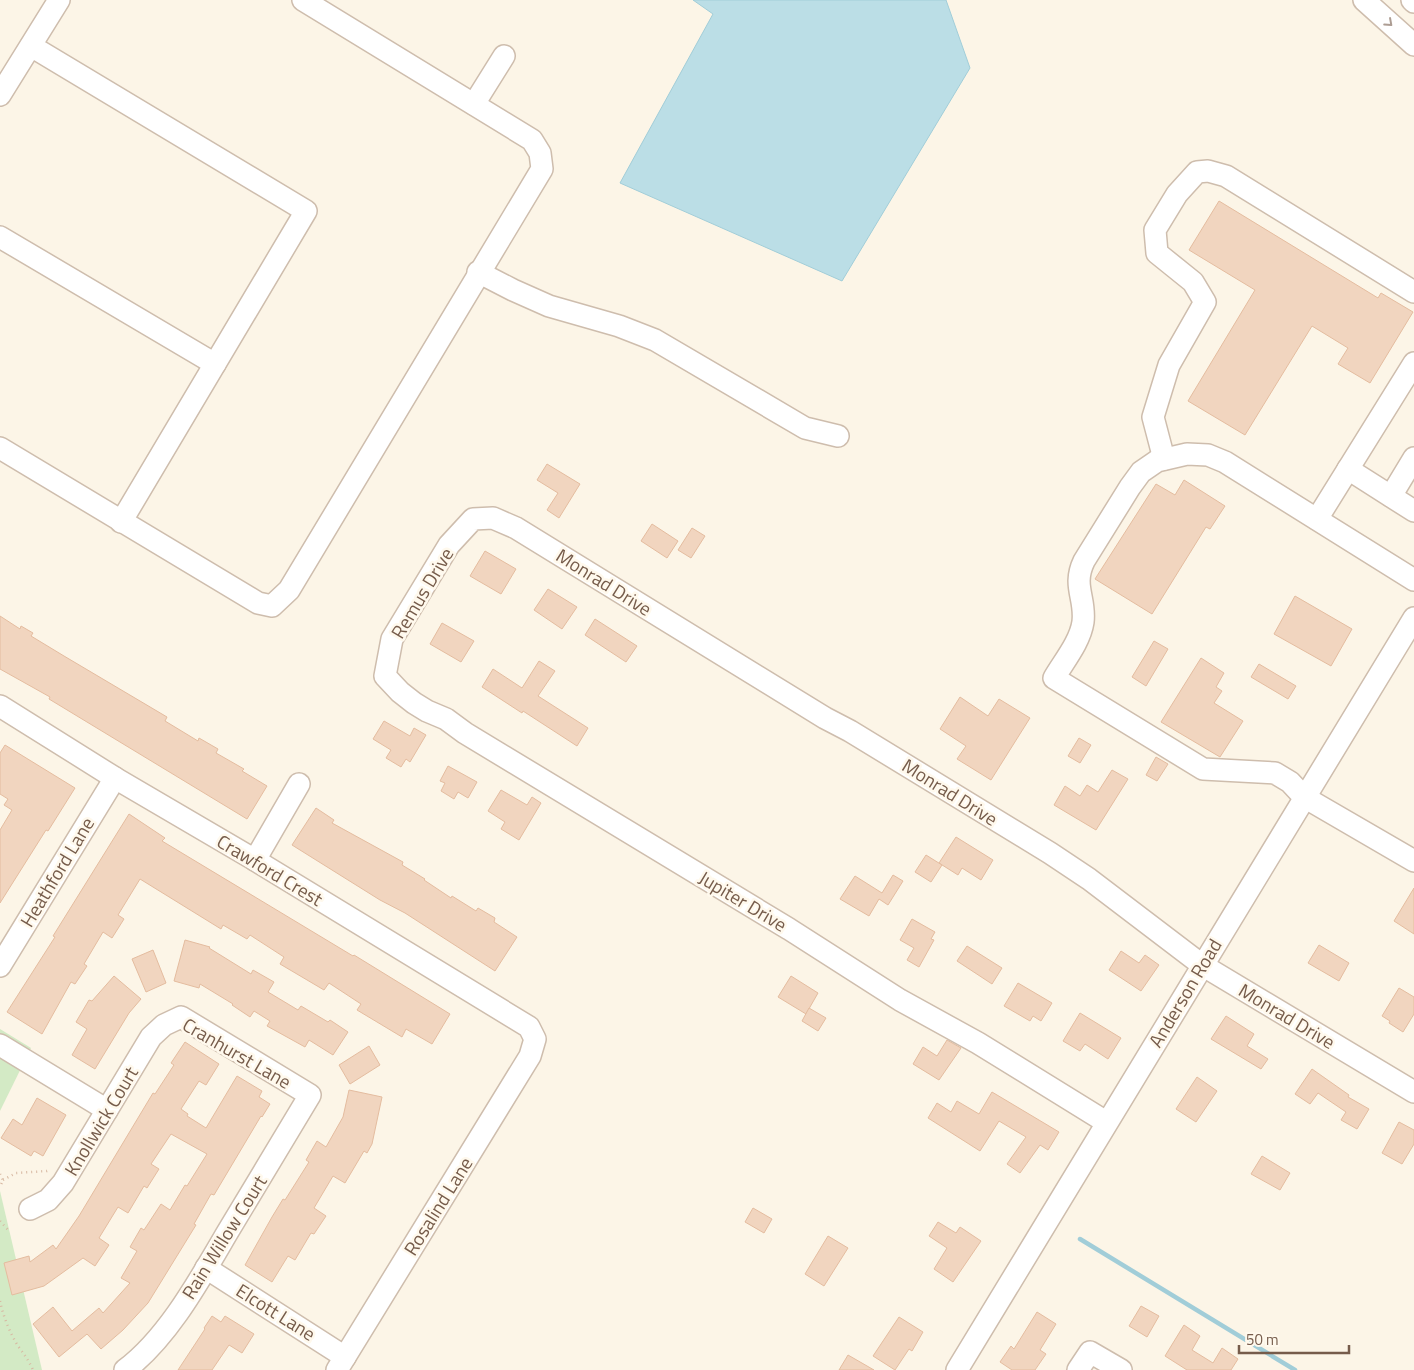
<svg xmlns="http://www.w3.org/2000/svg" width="1414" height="1370" font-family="'Titillium Web',sans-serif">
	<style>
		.green { fill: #d3eac5 }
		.water { fill: #bbdee6; stroke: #a1cdd8 }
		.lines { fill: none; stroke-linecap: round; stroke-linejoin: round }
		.stream { stroke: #a1cdd8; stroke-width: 4.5 }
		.building { fill: #f1d5bf; stroke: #e4bc9f }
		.minor-casing { stroke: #cebdad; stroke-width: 24 }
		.path { stroke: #d7b8a2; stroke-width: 2.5; stroke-dasharray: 1 4; stroke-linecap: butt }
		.minor { stroke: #fff; stroke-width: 21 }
		.oneway { stroke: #ad9d93 }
		.labels { text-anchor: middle; stroke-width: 5; stroke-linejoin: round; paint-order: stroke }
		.street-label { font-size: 19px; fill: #765c4b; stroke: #fff9ed }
	</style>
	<rect width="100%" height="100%" fill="#fcf5e7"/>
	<g class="green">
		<polygon points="0,1029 31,1048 0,1111"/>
		<polygon points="0,1191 42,1370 0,1370"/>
	</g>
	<polygon class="water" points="693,0 946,0 970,68 842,281 620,183 713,14"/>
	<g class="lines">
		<polyline class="stream" points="1080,1239 1295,1370"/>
	</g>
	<g class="building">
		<polygon points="1219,201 1378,298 1381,293 1413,312 1370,383 1338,364 1348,348 1312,326 1245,435 1188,401 1255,290 1189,250"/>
		<polygon points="547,464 580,484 559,518 547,510 558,493 537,480"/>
		<polygon points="1184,480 1225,506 1210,529 1206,527 1152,614 1095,579 1156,484 1175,495"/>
		<polygon points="652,524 678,541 667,558 641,541"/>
		<polygon points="692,528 705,536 691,558 678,550"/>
		<polygon points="485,551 516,569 501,594 470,576"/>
		<polygon points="548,589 577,607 562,629 534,610"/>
		<polygon points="1295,596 1352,629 1331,666 1274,634"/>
		<polygon points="0,616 20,629 21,626 33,633 31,636 64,656 167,717 165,721 198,741 199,738 218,749 216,753 244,769 242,771 267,786 247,819 49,699 50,697 0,669"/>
		<polygon points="595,619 637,646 626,662 585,635"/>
		<polygon points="442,623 474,641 461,662 430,644"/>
		<polygon points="1154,641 1168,649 1146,686 1132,677"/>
		<polygon points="1201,658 1224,673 1216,687 1222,691 1214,703 1243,721 1220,757 1161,722"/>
		<polygon points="539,661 555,671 538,696 588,728 577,746 523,711 522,713 482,687 493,669 522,688"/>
		<polygon points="1259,664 1296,686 1288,699 1251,677"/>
		<polygon points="960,697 988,716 999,699 1030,718 991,780 957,759 966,746 940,729"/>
		<polygon points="384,721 410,736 414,728 426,735 410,762 406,759 401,767 386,758 391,750 373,739"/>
		<polygon points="1079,738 1091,745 1080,763 1068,756"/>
		<polygon points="5,745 75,788 48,831 46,830 0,903 0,830 12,810 4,805 8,799 0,794 0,753"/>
		<polygon points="1156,757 1168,764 1157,781 1146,775"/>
		<polygon points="448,766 477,782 468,798 458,792 454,799 441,791 445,783 440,781"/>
		<polygon points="1112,770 1128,779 1096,830 1054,805 1065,786 1080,796 1087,785 1098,792"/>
		<polygon points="501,790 527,805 532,797 541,803 519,840 501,829 505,822 488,811"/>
		<polygon points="316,808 334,820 332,823 403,862 402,865 425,879 424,880 451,898 452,896 476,911 478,908 495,918 494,922 517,937 495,971 405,913 380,900 292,845"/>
		<polygon points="129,814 165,838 162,841 353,956 354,955 450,1014 432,1044 406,1029 402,1037 357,1010 361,1004 329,983 324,990 280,964 284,957 250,935 247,939 223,925 221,929 140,879 118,915 124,919 112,938 103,932 84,964 87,966 75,984 71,982 42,1034 7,1012 55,937 53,936"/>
		<polygon points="956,837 993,860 981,880 962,868 958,875 939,863"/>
		<polygon points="926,855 942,865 931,882 915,872"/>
		<polygon points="893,875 903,881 888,905 879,899 869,916 840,899 855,876 882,893"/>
		<polygon points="1414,888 1414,934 1394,921"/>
		<polygon points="912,919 935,932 931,939 934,940 919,967 907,960 914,948 900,940"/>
		<polygon points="185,940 210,947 209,948 251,974 253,970 274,982 268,992 298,1010 301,1006 328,1022 330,1020 348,1032 333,1055 309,1040 305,1047 267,1026 270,1021 254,1011 250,1017 232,1005 233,1004 200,984 199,988 174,981"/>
		<polygon points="1319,945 1349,963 1339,981 1308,963"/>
		<polygon points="967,946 1002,968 992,984 957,961"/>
		<polygon points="153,950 166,983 146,992 132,959"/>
		<polygon points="1121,951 1139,963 1145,955 1159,965 1141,991 1109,970"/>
		<polygon points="114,976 141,999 129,1013 95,1069 72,1055 87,1029 76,1022 89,1000 92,1001"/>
		<polygon points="791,976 818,993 806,1014 778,997"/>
		<polygon points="1018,983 1052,1003 1041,1021 1033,1016 1030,1021 1004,1006"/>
		<polygon points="1399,988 1414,997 1414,1014 1403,1032 1389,1023 1390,1021 1382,1016"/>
		<polygon points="809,1008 826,1018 818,1031 802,1021"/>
		<polygon points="1080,1013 1121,1038 1108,1059 1085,1044 1080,1051 1063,1041"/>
		<polygon points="1226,1016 1254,1034 1247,1046 1268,1059 1261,1069 1211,1039"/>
		<polygon points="947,1040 961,1048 939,1080 913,1064 923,1047 937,1056"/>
		<polygon points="185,1042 219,1064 206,1085 199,1081 181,1109 188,1114 187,1116 206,1128 237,1076 262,1091 259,1097 270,1104 262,1117 261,1116 214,1195 211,1194 194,1224 196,1225 148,1303 123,1330 101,1349 87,1334 59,1357 33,1324 53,1307 72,1331 99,1308 103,1313 130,1283 121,1278 137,1251 130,1247 141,1228 144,1230 161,1204 170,1210 185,1185 187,1186 207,1154 171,1134 151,1164 159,1169 147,1188 144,1186 128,1213 118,1207 99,1238 109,1245 95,1266 83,1258 44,1286 12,1295 4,1263 29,1256 30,1262 53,1245 56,1249 79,1216 153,1093 155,1094 174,1065 171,1063"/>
		<polygon points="369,1046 380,1065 350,1084 339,1065"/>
		<polygon points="1312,1069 1349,1095 1348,1097 1369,1109 1357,1129 1341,1120 1346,1112 1318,1093 1310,1104 1295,1094"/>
		<polygon points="1197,1077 1217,1091 1196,1122 1176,1109"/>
		<polygon points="349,1090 382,1097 372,1144 367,1153 364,1151 345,1183 333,1176 314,1208 326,1216 314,1234 311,1233 295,1260 288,1256 272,1282 245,1265 272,1217 283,1199 285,1200 309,1162 306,1160 317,1141 326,1147 343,1117"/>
		<polygon points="992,1092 1059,1132 1048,1150 1040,1145 1020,1173 1007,1164 1026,1137 999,1121 980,1151 928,1118 937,1103 951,1112 957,1101 979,1114"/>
		<polygon points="37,1098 66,1115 43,1156 34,1151 31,1156 1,1138 13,1119 22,1125"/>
		<polygon points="1399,1122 1414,1130 1414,1144 1402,1164 1382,1153"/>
		<polygon points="1262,1156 1290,1173 1280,1190 1251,1174"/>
		<polygon points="753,1208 772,1219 764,1233 745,1222"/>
		<polygon points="938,1222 956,1233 960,1227 981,1241 953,1282 934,1269 947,1248 929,1236"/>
		<polygon points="828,1236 848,1248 824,1286 805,1274"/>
		<polygon points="1141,1306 1159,1316 1147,1337 1129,1326"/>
		<polygon points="1037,1312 1056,1324 1040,1350 1046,1354 1035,1370 1012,1370 1000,1362 1011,1346 1014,1349"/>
		<polygon points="212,1316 221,1322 225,1316 254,1334 242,1353 229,1345 212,1370 178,1370 205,1329 204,1328"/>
		<polygon points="899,1317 923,1332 912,1351 909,1349 895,1370 873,1356"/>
		<polygon points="1184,1325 1200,1336 1192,1350 1213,1363 1222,1348 1238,1359 1231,1370 1187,1370 1165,1356"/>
		<polygon points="848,1355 874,1370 839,1370"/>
	</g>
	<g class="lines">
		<defs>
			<g id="minor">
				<polyline points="1364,0 1414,45"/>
				<polyline points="1412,0 1414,2"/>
				<polyline points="31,46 306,211 121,522"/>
				<polyline points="0,95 59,0"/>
				<polyline points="474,104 504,56"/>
				<polyline points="0,237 215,364"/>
				<polyline points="478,272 513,290 549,306 619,326 655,340 805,428 838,436"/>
				<polyline points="0,448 258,603 272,606 289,590 542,169 540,153 532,140 303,0"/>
				<polyline points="1164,459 1153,417 1169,365 1205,302 1193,282 1157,253 1155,230 1177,194 1197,172 1208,171 1226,176 1414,292"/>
				<polyline points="1348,469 1414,511"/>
				<polyline points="1391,496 1414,458"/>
				<polyline points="1317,519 1414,363"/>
				<path d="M1414,580L1225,462L1208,455L1187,454L1157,461L1141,472L1130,487L1084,561C1072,586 1086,598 1083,622C1080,642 1064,661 1054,678L1203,769L1275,773L1290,782L1304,797L1414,861"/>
				<polyline points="0,706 115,778 255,860 529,1027 535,1039 530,1056 337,1370"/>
				<polyline points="255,860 299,784"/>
				<polyline points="0,966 115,778"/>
				<polyline points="0,1045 107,1110"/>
				<polyline points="1106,1122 978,1043 900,1000 789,929 465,733 446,719 427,711 414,703 400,692 385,676 392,639 449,545 473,519 493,518 516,528 825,718 850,731 1050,853 1089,879 1202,965 1414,1092"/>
				<path d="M30,1209L48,1200L63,1183L151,1037L164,1025L181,1017L310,1095C282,1141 255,1187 227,1233C200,1279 168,1338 125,1370"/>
				<polyline points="206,1268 345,1357"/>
				<polyline points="957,1370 1414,618"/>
				<polyline points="1078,1370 1090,1352 1121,1370"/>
			</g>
		</defs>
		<use href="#minor" class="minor-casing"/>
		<g class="path">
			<polyline points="0,1174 3,1180 0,1187"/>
			<polyline points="3,1180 16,1173 47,1171 50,1170"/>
			<polyline points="0,1221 9,1231"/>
			<path d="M0,1301C3,1316 10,1333 18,1346C24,1354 29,1361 33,1370"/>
		</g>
		<use href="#minor" class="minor"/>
	</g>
	<defs><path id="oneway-chevron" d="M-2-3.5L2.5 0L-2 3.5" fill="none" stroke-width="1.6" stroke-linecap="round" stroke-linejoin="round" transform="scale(1.25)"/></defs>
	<use class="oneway" href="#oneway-chevron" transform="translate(1389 23) rotate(42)"/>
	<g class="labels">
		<g class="street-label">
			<text transform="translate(604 582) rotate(32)" y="7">Monrad Drive</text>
			<text transform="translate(422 593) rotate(-59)" y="7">Remus Drive</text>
			<text transform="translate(950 792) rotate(32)" y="7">Monrad Drive</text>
			<text transform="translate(270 870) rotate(31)" y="7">Crawford Crest</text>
			<text transform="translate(57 872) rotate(-59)" y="7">Heathford Lane</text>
			<text transform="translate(743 901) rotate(31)" y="7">Jupiter Drive</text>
			<text transform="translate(1185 993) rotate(-59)" y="7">Anderson Road</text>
			<text transform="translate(1287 1016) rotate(31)" y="7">Monrad Drive</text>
			<text transform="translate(237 1053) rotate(30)" y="7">Cranhurst Lane</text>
			<text transform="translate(101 1121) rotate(-59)" y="7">Knollwick Court</text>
			<text transform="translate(438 1206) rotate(-58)" y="7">Rosalind Lane</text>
			<text transform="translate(224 1237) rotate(-58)" y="7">Rain Willow Court</text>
			<text transform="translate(276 1312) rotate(32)" y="7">Elcott Lane</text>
		</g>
	</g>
	<path d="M1239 1345v8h110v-8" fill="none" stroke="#765c4b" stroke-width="2.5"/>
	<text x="1246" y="1345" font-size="15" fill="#765c4b" stroke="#fff9ed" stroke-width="4" paint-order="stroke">50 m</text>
</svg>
